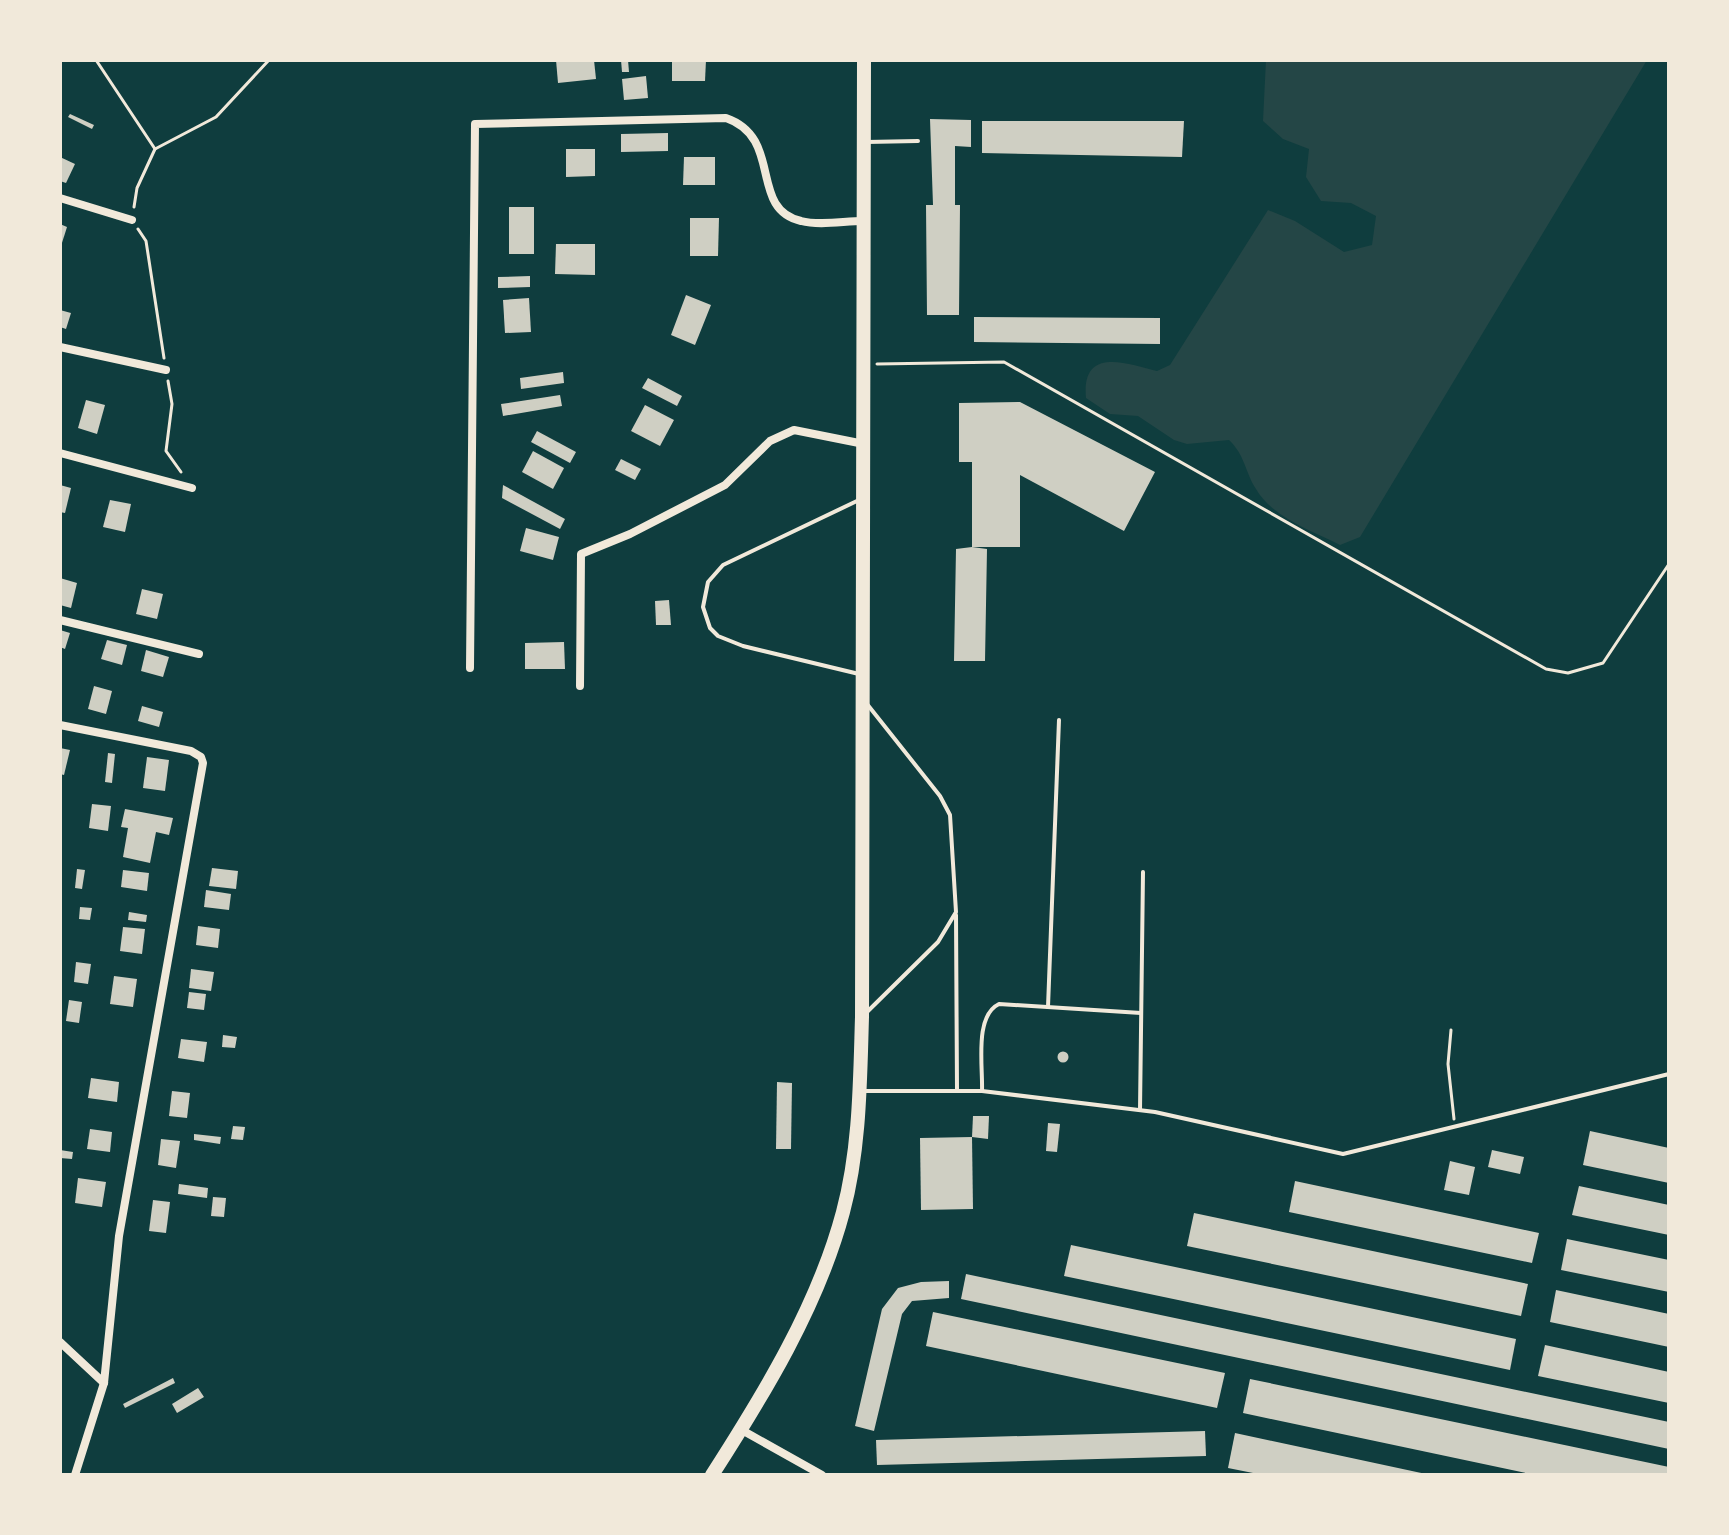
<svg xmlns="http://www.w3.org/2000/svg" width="1729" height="1535" font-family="'IBM Plex Sans',sans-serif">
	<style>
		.green { fill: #244646 }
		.building { fill: #cfcfc3 }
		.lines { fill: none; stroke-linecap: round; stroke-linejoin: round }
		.path { stroke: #f1e9da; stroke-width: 3 }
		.service { stroke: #f1e9da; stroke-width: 4 }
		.minor { stroke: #f1e9da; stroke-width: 8 }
		.trunk { stroke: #f1e9da; stroke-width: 14 }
	</style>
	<rect width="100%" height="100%" fill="#0f3d3e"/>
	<path class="green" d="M1266,60H1647L1360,537L1340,545C1311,530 1273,518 1256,489C1245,472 1245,455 1229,440L1187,444L1174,440L1138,416L1110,414L1086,398C1081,345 1128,364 1157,371L1170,365L1268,210L1295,221L1344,252L1372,245L1376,216L1351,203L1321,201L1306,177L1309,149L1283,139L1263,121Z"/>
	<g class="building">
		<polygon points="556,60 594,60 596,79 558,83"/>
		<polygon points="621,60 628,60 629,72 622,72"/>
		<polygon points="672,60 706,60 705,81 672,81"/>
		<polygon points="646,76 648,98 624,100 622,79"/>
		<polygon points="70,114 94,125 92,129 68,117"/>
		<polygon points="930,119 971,120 971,147 955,146 955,205 960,205 959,315 927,315 926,205 933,205"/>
		<polygon points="982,121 1184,121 1182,157 982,153"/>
		<polygon points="668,133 668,151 621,152 621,134"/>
		<polygon points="566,149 595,149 595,176 566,177"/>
		<polygon points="60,157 75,164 66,183 60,181"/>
		<polygon points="684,157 715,157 715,185 683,185"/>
		<rect x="509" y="207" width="25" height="47"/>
		<polygon points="690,218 719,218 718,256 690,256"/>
		<polygon points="60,224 67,227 61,246 60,246"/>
		<polygon points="556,244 595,244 595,275 555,274"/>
		<polygon points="530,276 530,287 498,288 498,277"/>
		<polygon points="686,295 711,305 695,345 671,335"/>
		<polygon points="529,298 531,332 505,333 503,300"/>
		<polygon points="60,310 71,313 66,329 60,327"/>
		<polygon points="974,317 1160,318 1160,344 974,342"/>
		<polygon points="563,372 564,383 521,389 520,378"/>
		<polygon points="648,378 682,396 677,406 642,388"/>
		<polygon points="560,395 562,406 503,416 501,404"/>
		<polygon points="86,400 105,405 97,434 78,428"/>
		<polygon points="1020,402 1155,472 1124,531 1020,475 1020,547 972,547 987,549 985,661 954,661 956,549 972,547 972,462 959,462 959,403"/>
		<polygon points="645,405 674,420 660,446 631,431"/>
		<polygon points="537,431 576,452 570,463 531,442"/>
		<polygon points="533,451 564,468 553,489 522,472"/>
		<polygon points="621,459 641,469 635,480 615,470"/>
		<polygon points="60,485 71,488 65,513 60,512"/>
		<polygon points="503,485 565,519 560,529 502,498"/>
		<polygon points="110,500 131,504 125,532 103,527"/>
		<polygon points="526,528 559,537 553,560 520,551"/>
		<polygon points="60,578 77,583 71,608 60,605"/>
		<polygon points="142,589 163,594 157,619 136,614"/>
		<polygon points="669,600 671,625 656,625 655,601"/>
		<polygon points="60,630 70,633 65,649 60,647"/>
		<polygon points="107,640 127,645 122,665 101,659"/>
		<polygon points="564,642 565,669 525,669 525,643"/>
		<polygon points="146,650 169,657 163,677 141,671"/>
		<polygon points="94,686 112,691 106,714 88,709"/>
		<polygon points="142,706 163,712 159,727 138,721"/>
		<polygon points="60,748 70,750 64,775 60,774"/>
		<polygon points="108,753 115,754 112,783 105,782"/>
		<polygon points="147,757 169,760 165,791 143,788"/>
		<polygon points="92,804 111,806 108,831 89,828"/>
		<polygon points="125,809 173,818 169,835 156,832 150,863 123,857 128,828 121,827"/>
		<polygon points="212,868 238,871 236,889 209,886"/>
		<polygon points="77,869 85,870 82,889 75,888"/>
		<polygon points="123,870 149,873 147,891 121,887"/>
		<polygon points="206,890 231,894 229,910 204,907"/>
		<polygon points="80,907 92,908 90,920 79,919"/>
		<polygon points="129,912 147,915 146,922 128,920"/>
		<polygon points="198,926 220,929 218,948 196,945"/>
		<polygon points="123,927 145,929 142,954 120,951"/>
		<polygon points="76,962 91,964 88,984 74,982"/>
		<polygon points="191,969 214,972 211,991 189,988"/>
		<polygon points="114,976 137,979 133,1007 110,1004"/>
		<polygon points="189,992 206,994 204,1010 187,1008"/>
		<polygon points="69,1000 82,1002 79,1023 66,1021"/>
		<polygon points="223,1035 237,1037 235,1048 222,1047"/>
		<polygon points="181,1039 207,1042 204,1062 178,1058"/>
		<circle cx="1063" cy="1057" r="5.5"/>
		<polygon points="91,1078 119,1082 117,1102 88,1098"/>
		<polygon points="777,1082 792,1083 791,1149 776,1149"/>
		<polygon points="172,1091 190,1093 187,1118 169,1116"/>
		<polygon points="973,1116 989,1116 988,1139 972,1137"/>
		<polygon points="1048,1123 1060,1124 1057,1152 1046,1151"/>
		<polygon points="233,1126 245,1127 243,1140 231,1139"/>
		<polygon points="90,1129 112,1132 110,1152 87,1149"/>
		<polygon points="1590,1131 1669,1148 1669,1183 1583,1165"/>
		<polygon points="194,1134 221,1137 220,1144 194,1140"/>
		<polygon points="972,1137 973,1209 921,1210 920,1138"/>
		<polygon points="161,1139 180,1141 176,1168 158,1165"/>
		<polygon points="60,1150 73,1152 72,1159 60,1158"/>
		<polygon points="1492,1150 1524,1157 1520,1174 1488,1167"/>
		<polygon points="1450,1161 1475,1167 1469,1195 1444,1190"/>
		<polygon points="78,1178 106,1182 102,1207 75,1203"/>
		<polygon points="1295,1181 1539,1233 1532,1263 1289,1212"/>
		<polygon points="179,1184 208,1188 207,1198 178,1194"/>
		<polygon points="1579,1186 1669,1205 1669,1235 1572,1215"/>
		<polygon points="213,1197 226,1198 224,1217 211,1216"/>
		<polygon points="153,1200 170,1202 166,1233 149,1231"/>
		<polygon points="1194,1213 1528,1284 1521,1316 1187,1246"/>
		<polygon points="1567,1239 1669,1260 1669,1292 1561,1270"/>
		<polygon points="1071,1245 1516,1339 1510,1370 1064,1276"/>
		<polygon points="966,1274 1669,1422 1669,1449 961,1299"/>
		<polygon points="949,1281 949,1298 912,1301 902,1314 874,1431 855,1426 882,1309 898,1288 921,1282"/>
		<polygon points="1556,1290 1669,1314 1669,1347 1550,1322"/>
		<polygon points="933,1312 1225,1373 1217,1408 926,1346"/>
		<polygon points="1545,1345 1669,1372 1669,1403 1538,1376"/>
		<polygon points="173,1378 175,1383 125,1408 123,1404"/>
		<polygon points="1250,1379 1669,1467 1669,1475 1535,1475 1243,1413"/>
		<polygon points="198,1388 204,1397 177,1413 172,1404"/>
		<polygon points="1205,1431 1206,1456 877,1465 876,1440"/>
		<polygon points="1235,1433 1426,1474 1425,1475 1263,1475 1228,1468"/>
	</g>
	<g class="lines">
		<g class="path">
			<polyline points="96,60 155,149 137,188 134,207"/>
			<polyline points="155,149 216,117 269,60"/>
			<polyline points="138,229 146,241 164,358"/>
			<polyline points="877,364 1004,362 1546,669 1568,673 1603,663 1669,564"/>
			<polyline points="168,381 172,404 166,451 181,472"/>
			<polyline points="1451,1030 1448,1064 1454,1119"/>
		</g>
		<g class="service">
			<polyline points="866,142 918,141"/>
			<polyline points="859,500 723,565 708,582 703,607 710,628 718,636 743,646 859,674"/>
			<polyline points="956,915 957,1090"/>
			<polyline points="1048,1007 1059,720"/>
			<polyline points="867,1012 938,942 956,912 950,815 940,796 867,704"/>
			<polyline points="862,1091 982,1091 1155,1112 1343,1154 1669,1074"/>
			<path d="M982,1091C983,1066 974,1016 999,1004L1141,1013"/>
			<polyline points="1140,1110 1143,872"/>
		</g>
		<g class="minor">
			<polyline points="60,198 132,220"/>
			<polyline points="60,347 166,370"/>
			<polyline points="60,453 192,488"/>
			<polyline points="60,620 199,654"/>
			<path d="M470,668L475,124L726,118C784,138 748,209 801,221C820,226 844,221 863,221"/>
			<polyline points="580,686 581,554 630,534 725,485 770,441 794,430 864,444"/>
			<polyline points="60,725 191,751 201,757 203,763 119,1236 104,1383 75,1475"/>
			<polyline points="60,1342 104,1383"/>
			<polyline points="740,1429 822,1475"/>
		</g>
		<path class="trunk" d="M712,1475C764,1394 818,1306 843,1212C860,1149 860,1081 862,1017L864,60"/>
	</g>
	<rect width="1729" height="1535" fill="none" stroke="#f1e9da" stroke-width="124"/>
</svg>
